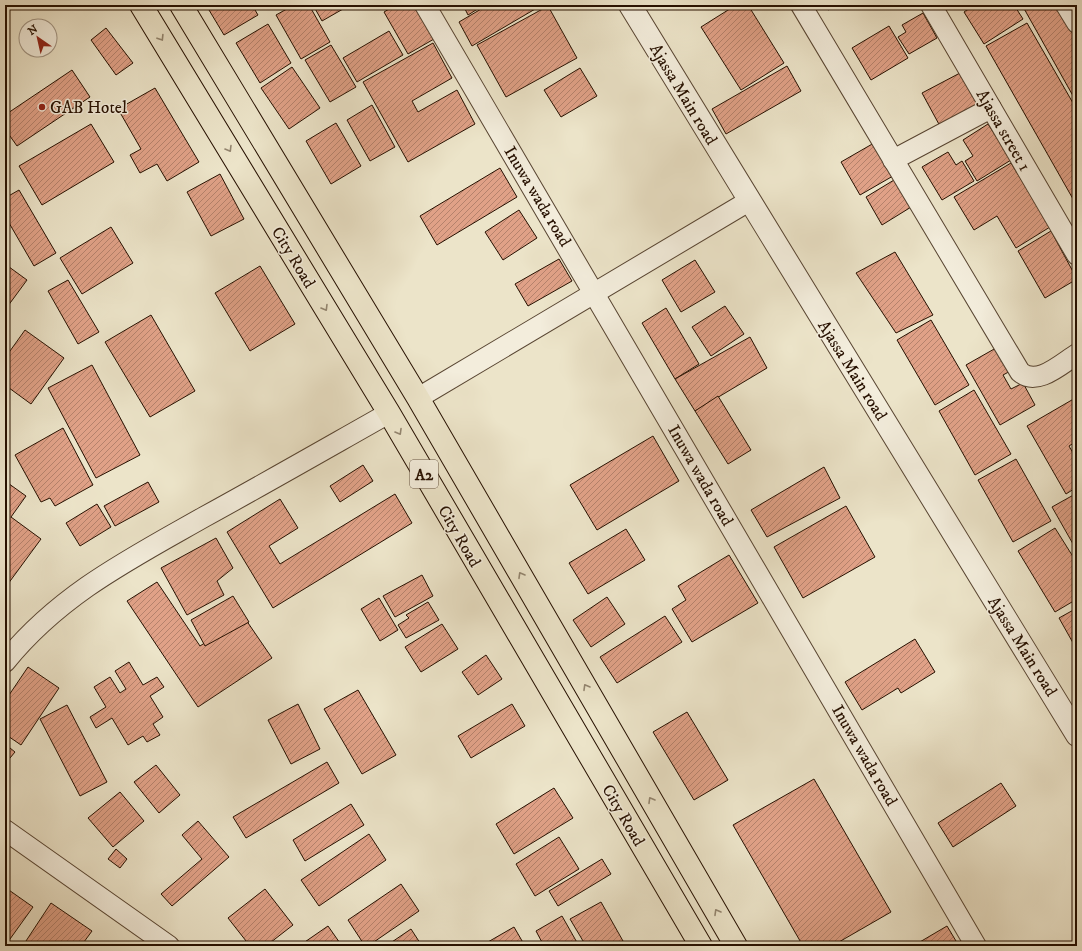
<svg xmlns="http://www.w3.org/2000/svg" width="1082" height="951" font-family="'IM FELL DW Pica',serif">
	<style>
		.building { fill: url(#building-hatch); stroke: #261000 }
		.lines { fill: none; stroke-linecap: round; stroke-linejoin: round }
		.minor-casing { stroke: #584532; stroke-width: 22 }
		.tertiary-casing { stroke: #584532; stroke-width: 24 }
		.trunk-casing { stroke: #261000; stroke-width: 24 }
		.minor { stroke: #f3eddc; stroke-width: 20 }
		.tertiary { stroke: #f3eddc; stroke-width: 22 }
		.trunk { stroke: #ece4c9; stroke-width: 22 }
		.oneway { stroke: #93856f }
		.poi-dot { fill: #8f2418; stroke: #f3eddc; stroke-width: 1.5 }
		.labels { text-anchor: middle; stroke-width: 3; stroke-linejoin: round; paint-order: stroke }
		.shield { fill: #f3eddc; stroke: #645242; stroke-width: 1 }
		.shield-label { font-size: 16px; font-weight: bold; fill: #261000 }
		.street-label { font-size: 17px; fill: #261000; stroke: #f3eddc }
		.poi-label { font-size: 17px; fill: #261000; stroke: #f3eddc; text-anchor: start }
	</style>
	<defs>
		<pattern id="building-hatch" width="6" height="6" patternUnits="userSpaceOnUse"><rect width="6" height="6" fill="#e0a187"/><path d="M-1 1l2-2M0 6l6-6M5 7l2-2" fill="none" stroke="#b5826c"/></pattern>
	</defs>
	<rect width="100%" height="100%" fill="#ece4c9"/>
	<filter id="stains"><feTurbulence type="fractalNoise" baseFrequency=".005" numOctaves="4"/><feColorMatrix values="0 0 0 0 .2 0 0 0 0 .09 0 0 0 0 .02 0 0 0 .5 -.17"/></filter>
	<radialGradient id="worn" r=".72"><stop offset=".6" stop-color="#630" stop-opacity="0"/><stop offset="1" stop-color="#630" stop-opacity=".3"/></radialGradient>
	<g class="building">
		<polygon points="206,5 252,5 258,15 224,35"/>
		<polygon points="294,5 309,5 330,42 301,59 276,15"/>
		<polygon points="313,5 350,5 322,21"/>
		<polygon points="396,5 414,5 434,39 408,54 384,12"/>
		<polygon points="463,5 484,5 468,15"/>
		<polygon points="488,5 542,5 472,46 459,22"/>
		<polygon points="736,5 748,5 784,63 741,90 701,27"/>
		<polygon points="825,5 837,5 828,10"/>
		<polygon points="974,5 1014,5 1023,19 984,44 964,12"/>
		<polygon points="1022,5 1065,5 1077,26 1077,103"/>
		<polygon points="548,6 577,58 506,97 477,45"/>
		<polygon points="923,13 937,38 909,54 898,37 906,32 902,25"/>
		<polygon points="1027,23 1077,110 1077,206 986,46"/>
		<polygon points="268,24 291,63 260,83 236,43"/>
		<polygon points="889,26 908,58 871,80 852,48"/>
		<polygon points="106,28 133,63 116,75 91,40"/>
		<polygon points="389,31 403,55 357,82 343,58"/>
		<polygon points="433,43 452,78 412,101 418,112 457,90 475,124 408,162 363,82"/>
		<polygon points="331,45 356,87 330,102 305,60"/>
		<polygon points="787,66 801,91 726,134 712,109"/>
		<polygon points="292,67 320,108 289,129 261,88"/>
		<polygon points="580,68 597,96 561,117 544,90"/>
		<polygon points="72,70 90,97 17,146 5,129 5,115"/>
		<polygon points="960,73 979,107 941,128 922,93"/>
		<polygon points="155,88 199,162 167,181 157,164 140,173 130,155 141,149 118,109"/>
		<polygon points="372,105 395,147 370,161 347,120"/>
		<polygon points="336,123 361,166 331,184 306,141"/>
		<polygon points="91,124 114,162 42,205 19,166"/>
		<polygon points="988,124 1011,160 977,181 965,161 973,156 963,140"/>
		<polygon points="874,143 893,176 860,195 841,162"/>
		<polygon points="948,152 956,165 962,161 974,181 942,200 922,167"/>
		<polygon points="1011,163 1050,227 1016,248 997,216 974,230 954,197"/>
		<polygon points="500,168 517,197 437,245 420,216"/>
		<polygon points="220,174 244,219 211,236 187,192"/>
		<polygon points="899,177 916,204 882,225 866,197"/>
		<polygon points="19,190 56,253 34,266 5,216 5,198"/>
		<polygon points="519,210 537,238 503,260 485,232"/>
		<polygon points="111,227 133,263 82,294 60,258"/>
		<polygon points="1051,231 1077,279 1045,298 1018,251"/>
		<polygon points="895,252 933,315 896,333 856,273"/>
		<polygon points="559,259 572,281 528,306 515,284"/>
		<polygon points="695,260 715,292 681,312 662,280"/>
		<polygon points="5,264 27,280 5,310"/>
		<polygon points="260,266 295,324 250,351 215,293"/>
		<polygon points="68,280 99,332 78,344 48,291"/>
		<polygon points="725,306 744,334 711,356 692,327"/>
		<polygon points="666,308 699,364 675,379 642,323"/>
		<polygon points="151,315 195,391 150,417 105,342"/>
		<polygon points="931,320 969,385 935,405 897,340"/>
		<polygon points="25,330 64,358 31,404 5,385 5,358"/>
		<polygon points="750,337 767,368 695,411 675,379"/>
		<polygon points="1003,344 1016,368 1003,375 1011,389 1023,383 1035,405 1000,425 966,365"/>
		<polygon points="92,365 140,455 96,478 48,388"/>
		<polygon points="974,390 1011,454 975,475 939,411"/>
		<polygon points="718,396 751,450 728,464 695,411"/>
		<polygon points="1077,397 1077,441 1069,446 1077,460 1077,487 1066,494 1027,426"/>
		<polygon points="63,428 93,485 55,506 50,498 41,502 15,455"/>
		<polygon points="653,436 679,481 597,530 570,485"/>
		<polygon points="1016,459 1051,521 1013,542 978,480"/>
		<polygon points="363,465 373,481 340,502 330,486"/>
		<polygon points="824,467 840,498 767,537 751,510"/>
		<polygon points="5,481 26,496 11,517 41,539 5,588"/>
		<polygon points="148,482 159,502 115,526 104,506"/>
		<polygon points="1077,493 1077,551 1052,507"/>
		<polygon points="395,494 412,523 273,608 227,532 280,499 298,528 269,546 280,564"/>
		<polygon points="97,504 111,527 80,546 66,523"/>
		<polygon points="846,506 875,557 803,598 774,547"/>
		<polygon points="1055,528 1077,563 1077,599 1055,612 1018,551"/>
		<polygon points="626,529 645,560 588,594 569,563"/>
		<polygon points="216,538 233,568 217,581 224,595 187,615 161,568"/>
		<polygon points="729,555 758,603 692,642 672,609 686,600 678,586"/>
		<polygon points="422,575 433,596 395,617 383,596"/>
		<polygon points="157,582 200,646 244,617 272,658 198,707 127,601"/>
		<polygon points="233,596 249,622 205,646 191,620"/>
		<polygon points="607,597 625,624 591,647 573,620"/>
		<polygon points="379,598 398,630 380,641 361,609"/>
		<polygon points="428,602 439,620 406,638 398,625 409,618 406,615"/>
		<polygon points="1077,608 1077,650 1059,618"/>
		<polygon points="665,616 682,642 617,683 600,657"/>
		<polygon points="442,624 458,649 421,672 405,647"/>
		<polygon points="915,639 935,672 901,693 898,688 862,710 845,682"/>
		<polygon points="486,655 502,679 478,695 462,672"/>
		<polygon points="129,662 143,685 157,677 164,687 150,696 163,717 153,724 160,735 147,742 143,736 128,745 112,718 96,728 90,717 106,707 94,687 110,677 120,693 126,689 115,671"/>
		<polygon points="28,667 59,688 21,745 5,734 5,701"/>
		<polygon points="358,690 396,755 362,774 324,709"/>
		<polygon points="298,704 320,749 291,764 268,720"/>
		<polygon points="512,704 525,726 471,758 458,736"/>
		<polygon points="67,705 107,782 80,796 40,719"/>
		<polygon points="687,712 728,780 694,800 653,732"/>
		<polygon points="5,744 15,752 5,764"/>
		<polygon points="327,762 339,783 246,838 233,817"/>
		<polygon points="156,765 180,795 159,813 134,782"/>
		<polygon points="814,779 891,912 832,946 803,946 733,825"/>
		<polygon points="1001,783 1016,806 953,847 938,823"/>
		<polygon points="554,788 573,818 514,854 496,824"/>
		<polygon points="120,792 144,821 113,847 88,818"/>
		<polygon points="351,804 364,825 305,861 293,840"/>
		<polygon points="198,821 229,857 172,906 161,894 202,859 182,835"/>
		<polygon points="369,834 386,860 319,906 301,880"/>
		<polygon points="559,837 579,869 535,896 516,864"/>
		<polygon points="116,849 127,859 120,868 108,859"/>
		<polygon points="602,859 611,874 558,906 549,891"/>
		<polygon points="401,884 419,911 368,946 365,946 348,920"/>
		<polygon points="6,888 33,907 5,946 5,889"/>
		<polygon points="265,889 293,925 266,946 250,946 228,918"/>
		<polygon points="601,902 623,941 613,946 586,946 570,919"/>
		<polygon points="51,903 92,931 81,946 27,946 24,944"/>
		<polygon points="562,916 579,946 544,946 536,931"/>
		<polygon points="328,926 342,946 299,946"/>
		<polygon points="947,926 959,946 913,946"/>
		<polygon points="514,927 525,946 481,946"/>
		<polygon points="411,929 422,946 386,946"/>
	</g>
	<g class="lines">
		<defs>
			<g id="minor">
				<polyline points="425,5 976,946"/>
				<path d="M801,5L1020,372C1037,387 1061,364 1077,354"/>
				<polyline points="931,5 1077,255"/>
				<polyline points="1066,5 1077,23"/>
				<polyline points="893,160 991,108"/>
				<polyline points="418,398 749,201"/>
				<path d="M5,662C60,594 130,559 204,517C266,483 327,448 389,413"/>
				<polyline points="5,830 169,946"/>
			</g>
			<polyline id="tertiary" points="630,5 1077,735"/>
			<g id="trunk">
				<polyline points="141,5 389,413 701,946"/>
				<polyline points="181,5 418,398 736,946"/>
			</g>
		</defs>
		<use href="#minor" class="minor-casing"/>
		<use href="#tertiary" class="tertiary-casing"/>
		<use href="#trunk" class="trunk-casing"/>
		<use href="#minor" class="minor"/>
		<use href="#tertiary" class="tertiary"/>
		<use href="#trunk" class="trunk"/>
	</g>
	<defs><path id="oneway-chevron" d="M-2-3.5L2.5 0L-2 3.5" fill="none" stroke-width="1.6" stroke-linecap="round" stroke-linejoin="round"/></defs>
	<g class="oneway">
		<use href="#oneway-chevron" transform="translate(161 38) rotate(58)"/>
		<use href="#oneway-chevron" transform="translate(229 149) rotate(59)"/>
		<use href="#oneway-chevron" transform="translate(325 308) rotate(59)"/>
		<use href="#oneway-chevron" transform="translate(399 432) rotate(60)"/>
		<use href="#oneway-chevron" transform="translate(521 575) rotate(-120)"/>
		<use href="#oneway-chevron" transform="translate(586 687) rotate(-120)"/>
		<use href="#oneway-chevron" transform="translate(651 800) rotate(-120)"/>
		<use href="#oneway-chevron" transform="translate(717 912) rotate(-120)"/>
	</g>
	<circle class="poi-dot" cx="42" cy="107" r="4"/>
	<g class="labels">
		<rect class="shield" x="410" y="460" width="28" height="28" rx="3"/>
		<g class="shield-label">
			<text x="424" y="480">A2</text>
		</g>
		<g class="street-label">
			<text transform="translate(684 94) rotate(59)" y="6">Ajassa Main road</text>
			<text transform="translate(1004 130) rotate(60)" y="6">Ajassa street 1</text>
			<text transform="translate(538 196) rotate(59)" y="6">Inuwa wada road</text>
			<text transform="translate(294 257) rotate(59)" y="6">City Road</text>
			<text transform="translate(853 370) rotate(58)" y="6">Ajassa Main road</text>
			<text transform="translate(701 475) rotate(60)" y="6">Inuwa wada road</text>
			<text transform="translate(460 536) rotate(60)" y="6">City Road</text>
			<text transform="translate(1023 646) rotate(58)" y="6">Ajassa Main road</text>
			<text transform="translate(865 755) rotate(60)" y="6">Inuwa wada road</text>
			<text transform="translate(624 815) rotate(60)" y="6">City Road</text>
		</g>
		<g class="poi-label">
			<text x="50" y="113">GAB Hotel</text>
		</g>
	</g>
	<rect width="1082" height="951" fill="none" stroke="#ece4c9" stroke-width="20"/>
	<rect x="6" y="6" width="1070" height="939" fill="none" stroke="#261000" stroke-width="2"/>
	<rect x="10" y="10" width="1062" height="931" fill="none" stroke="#261000"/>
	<g transform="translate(38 38) rotate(326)"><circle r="19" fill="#f3eddc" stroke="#a19584"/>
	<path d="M0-3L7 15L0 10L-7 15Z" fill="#8f2418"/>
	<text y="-6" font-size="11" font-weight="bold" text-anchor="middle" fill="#261000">N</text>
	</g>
	<rect width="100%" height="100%" filter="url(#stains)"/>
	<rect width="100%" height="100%" fill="url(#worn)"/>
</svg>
